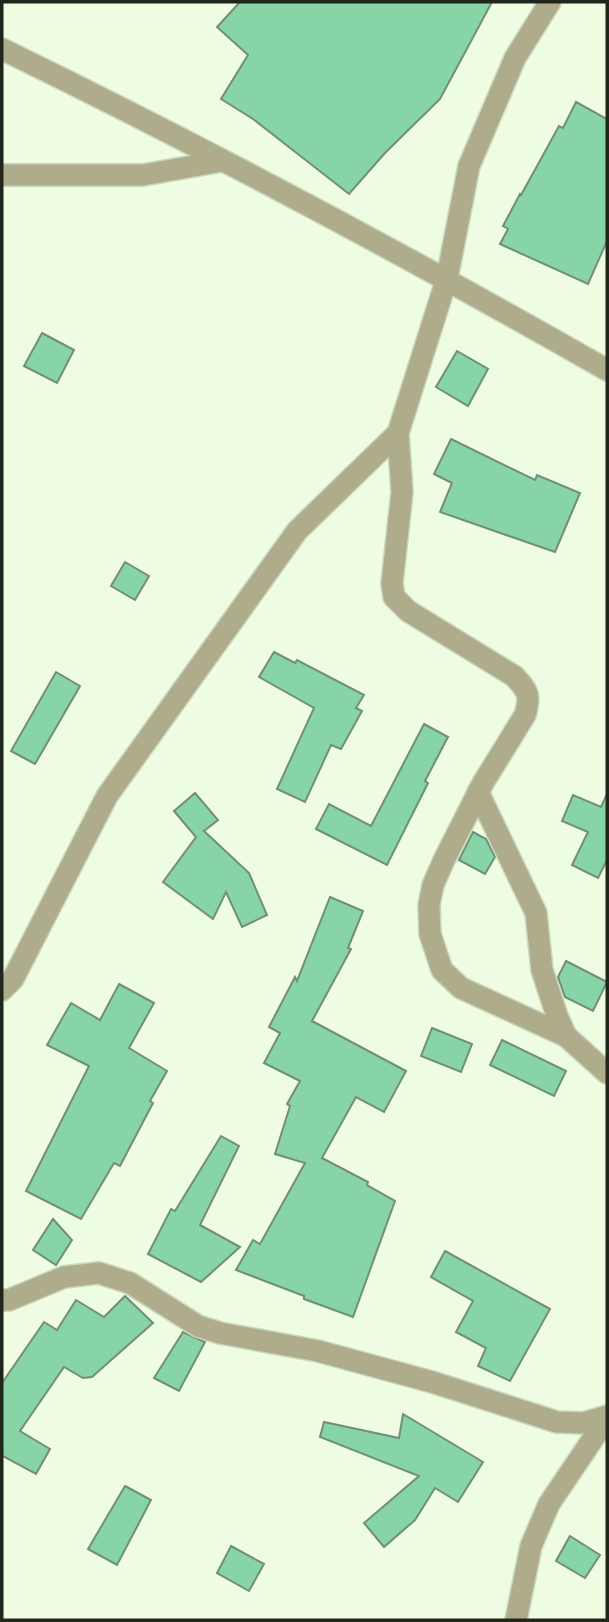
<svg xmlns="http://www.w3.org/2000/svg" width="609" height="1622" font-family="'Fira Sans',sans-serif">
	<style>
		.building { fill: #87d4a6; stroke: #738d7c; stroke-width: 2 }
		.lines { fill: none; stroke-linecap: round; stroke-linejoin: round }
		.minor-casing { stroke: #c9d6be; stroke-width: 24 }
		.minor { stroke: #afac8b; stroke-width: 21 }
	</style>
	<rect width="100%" height="100%" fill="#eefde1"/>
	<g class="building">
		<polygon points="240,2 492,2 440,99 385,153 349,194 253,119 221,99 248,55 217,27"/>
		<polygon points="576,102 607,119 607,241 588,284 500,244 508,229 503,226 520,194 521,195 559,126 563,128"/>
		<polygon points="42,333 74,350 57,383 24,366"/>
		<polygon points="457,351 488,369 468,406 436,387"/>
		<polygon points="451,439 535,480 537,475 580,493 555,552 440,512 452,483 434,474"/>
		<polygon points="125,562 149,576 135,600 111,586"/>
		<polygon points="274,652 295,663 297,660 364,695 356,708 362,711 341,749 331,745 305,802 277,789 314,708 259,677"/>
		<polygon points="56,672 80,686 35,764 11,751"/>
		<polygon points="424,724 448,737 425,781 428,783 387,865 316,829 329,804 371,826"/>
		<polygon points="195,793 218,820 204,831 249,873 267,915 242,927 226,892 213,919 163,882 196,837 174,811"/>
		<polygon points="607,794 607,860 598,878 572,865 588,832 562,821 573,795 601,807"/>
		<polygon points="473,832 486,839 495,857 485,874 459,860"/>
		<polygon points="330,897 363,911 348,948 351,949 312,1021 406,1071 384,1112 356,1097 322,1158 368,1182 367,1185 395,1201 353,1317 304,1299 304,1296 236,1270 253,1240 260,1244 305,1163 275,1154 290,1106 287,1104 300,1081 264,1063 280,1033 269,1027 295,977 297,981"/>
		<polygon points="566,961 607,982 593,1011 565,997 558,977"/>
		<polygon points="119,984 154,1003 129,1048 167,1071 150,1101 153,1103 120,1166 114,1163 81,1219 26,1191 89,1066 47,1045 71,1003 100,1020"/>
		<polygon points="432,1028 472,1044 461,1072 421,1056"/>
		<polygon points="502,1040 566,1071 554,1096 490,1065"/>
		<polygon points="221,1136 239,1146 200,1225 240,1247 201,1282 148,1254 171,1209 175,1211"/>
		<polygon points="53,1219 72,1240 56,1265 33,1250"/>
		<polygon points="445,1251 550,1309 510,1381 478,1366 486,1348 456,1332 473,1301 431,1277"/>
		<polygon points="125,1296 153,1323 92,1377 83,1378 64,1367 20,1431 50,1449 36,1474 3,1456 2,1458 2,1383 44,1322 57,1330 76,1300 104,1317"/>
		<polygon points="183,1332 205,1342 179,1391 154,1378"/>
		<polygon points="403,1414 483,1462 458,1502 435,1488 415,1520 384,1547 364,1523 419,1476 320,1437 324,1422 399,1438"/>
		<polygon points="125,1486 151,1500 117,1565 88,1549"/>
		<polygon points="570,1536 600,1555 585,1578 556,1561"/>
		<polygon points="231,1546 264,1564 249,1591 217,1573"/>
	</g>
	<g class="lines">
		<defs>
			<g id="minor">
				<path d="M2,49C207,149 409,257 607,370"/>
				<polyline points="2,175 143,175 222,161"/>
				<path d="M398,433L402,492L392,583L394,597L408,611L514,676C528,691 531,695 525,715L483,783L444,860L433,885L429,905L430,934L442,970L461,988L566,1036L607,1073"/>
				<polyline points="478,792 536,913 542,970 557,1016 566,1036"/>
				<polyline points="2,990 13,979 107,796 297,531 398,433 447,278 469,166 515,58 550,2"/>
				<polyline points="2,1300 9,1300 64,1277 99,1273 130,1283 198,1326 220,1333 318,1351 432,1382 557,1422 583,1423 607,1416"/>
				<polyline points="516,1620 531,1546 549,1504 607,1418"/>
			</g>
		</defs>
		<use href="#minor" class="minor-casing"/>
		<use href="#minor" class="minor"/>
	</g>
	<rect width="609" height="1622" fill="none" stroke="#21261c" stroke-width="7"/>
</svg>
